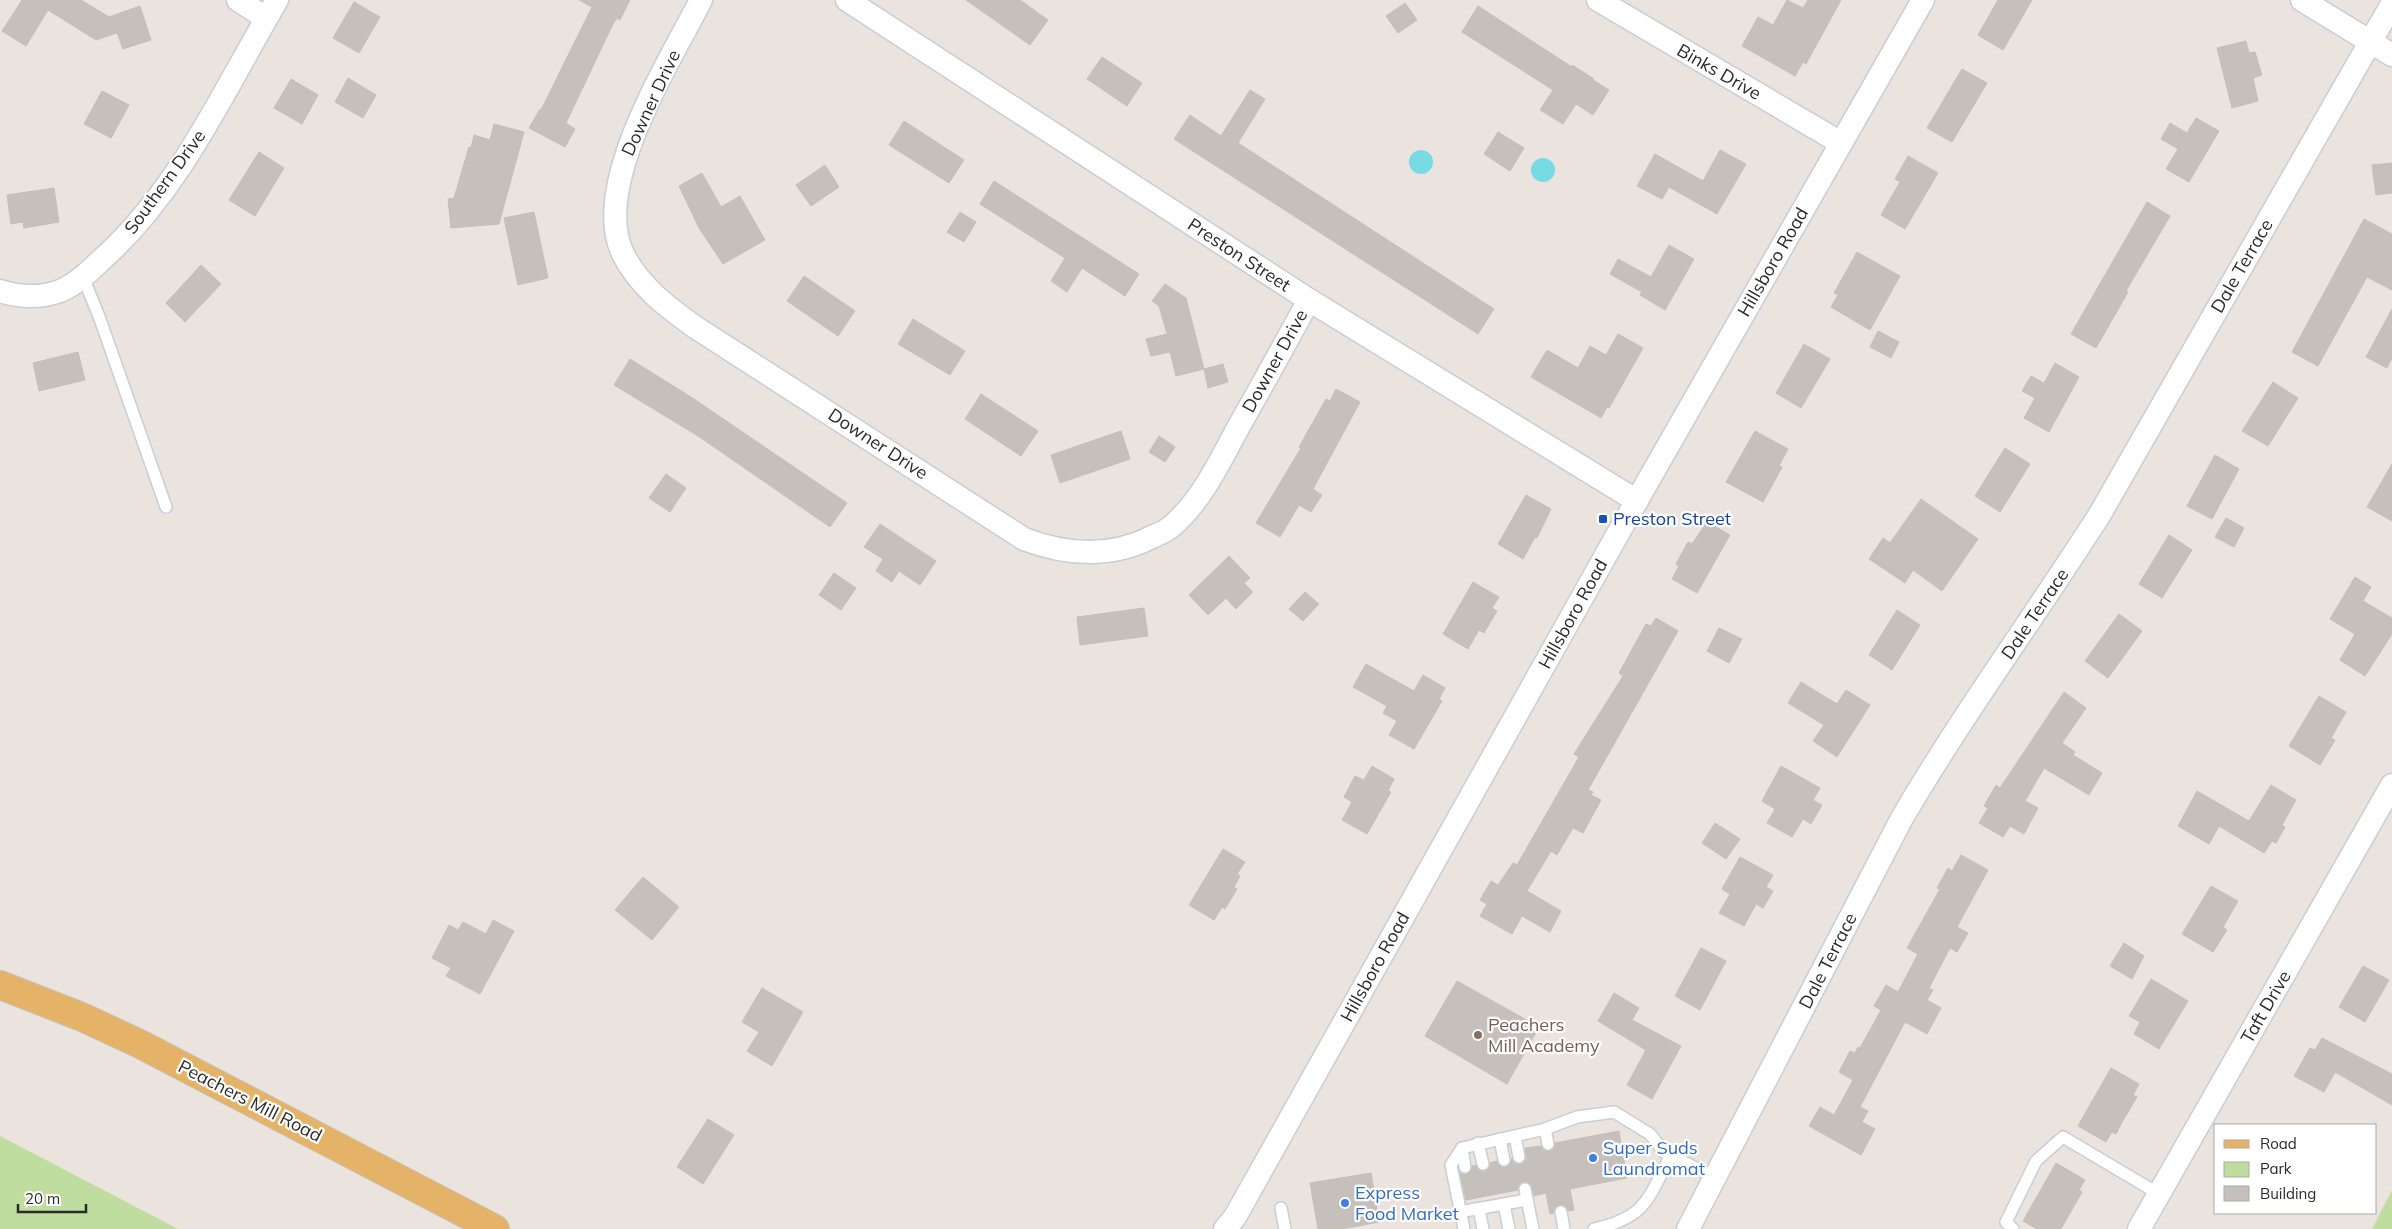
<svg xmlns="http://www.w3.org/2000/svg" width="2392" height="1229" font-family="Mulish,sans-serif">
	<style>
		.green { fill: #bedd9e }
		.water { fill: #78dae5 }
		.building { fill: #c6c0bc; stroke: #c6beb7 }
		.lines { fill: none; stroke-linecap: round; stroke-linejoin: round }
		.service-casing { stroke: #c8ced6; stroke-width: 14 }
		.minor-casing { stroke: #c8ced6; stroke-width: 25 }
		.primary-casing { stroke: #c3c3c3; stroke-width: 30 }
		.service { stroke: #fff; stroke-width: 11 }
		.minor { stroke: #fff; stroke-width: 22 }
		.primary { stroke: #e5b368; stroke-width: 28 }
		.transit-dot { fill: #1a4fb4; stroke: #fff; stroke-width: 2 }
		.education-dot { fill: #8d6e63; stroke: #fff; stroke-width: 2 }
		.shop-dot { fill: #3f7fe0; stroke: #fff; stroke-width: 2 }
		.labels { text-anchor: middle; stroke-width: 4.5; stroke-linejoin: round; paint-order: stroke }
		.street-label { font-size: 18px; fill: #2a2a2a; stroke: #fff }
		.transit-label { font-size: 18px; fill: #164399; stroke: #fff; text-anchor: start }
		.education-label { font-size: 18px; fill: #785e54; stroke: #fff; text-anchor: start }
		.shop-label { font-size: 18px; fill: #366cbe; stroke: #fff; text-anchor: start }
	</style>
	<rect width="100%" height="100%" fill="#ebe3dd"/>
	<g class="green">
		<polygon points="0,1136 178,1229 0,1229"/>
		<polygon points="2392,1190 2392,1229 2372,1229"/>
	</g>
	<g class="water">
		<circle cx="1421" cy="162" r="12"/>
		<circle cx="1543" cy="170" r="12"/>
	</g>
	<g class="building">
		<polygon points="22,0 81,0 109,17 140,6 151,40 123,49 117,33 96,40 48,10 26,46 2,31"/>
		<polygon points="579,0 630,0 620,20 617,18 613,24 566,123 575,129 565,147 529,128 540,109 541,110 592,7"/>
		<polygon points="966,0 1020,0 1048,20 1030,45"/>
		<polygon points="1787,0 1803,8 1808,0 1841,0 1806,64 1803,62 1795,76 1742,46 1758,17 1773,25"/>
		<polygon points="1998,0 2032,0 2003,50 1978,35"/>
		<polygon points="354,2 380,17 359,53 333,38"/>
		<polygon points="1405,3 1417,20 1398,33 1386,16"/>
		<polygon points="1478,6 1572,67 1572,65 1594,79 1593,80 1609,90 1593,115 1576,104 1563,124 1540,110 1553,90 1462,32"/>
		<polygon points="2246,41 2249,53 2255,52 2262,75 2253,78 2258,101 2232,108 2217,48"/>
		<polygon points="1102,57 1142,83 1127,106 1087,79"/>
		<polygon points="1962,69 1987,83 1952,142 1927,128"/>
		<polygon points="348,78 376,95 363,118 335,102"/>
		<polygon points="291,79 318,95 302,124 274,108"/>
		<polygon points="1250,90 1265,99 1238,143 1494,309 1478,334 1174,139 1190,115 1221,136"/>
		<polygon points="102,91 129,105 111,138 84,124"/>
		<polygon points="2196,118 2219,131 2189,182 2166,169 2178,149 2161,139 2170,123 2187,133"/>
		<polygon points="904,121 964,160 949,183 889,145"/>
		<polygon points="494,124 524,132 499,224 451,228 448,199 454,198 469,147 471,148 474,135 490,140"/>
		<polygon points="1498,132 1524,148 1510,171 1484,154"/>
		<polygon points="1720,150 1746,164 1717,214 1669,187 1662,199 1637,186 1655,154 1703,181"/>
		<polygon points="259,152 284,168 255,216 229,200"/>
		<polygon points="1908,156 1938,173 1905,229 1881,215 1900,182 1895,179"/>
		<polygon points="2392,163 2392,193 2376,195 2372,165"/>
		<polygon points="825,165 839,187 811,206 796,185"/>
		<polygon points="702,173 721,207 740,196 765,240 723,264 699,228 679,186"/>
		<polygon points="994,181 1139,274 1125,296 1082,268 1067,292 1051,281 1065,258 980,204"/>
		<polygon points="54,188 59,222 24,228 23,222 11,224 7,195"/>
		<polygon points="2147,202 2170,216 2126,291 2128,292 2096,348 2071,334"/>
		<polygon points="534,212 548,278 518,285 504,218"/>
		<polygon points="960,212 976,222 964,242 947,232"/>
		<polygon points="2364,219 2392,234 2392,290 2367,277 2318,366 2292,352"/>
		<polygon points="1669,245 1694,259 1665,310 1640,295 1642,292 1610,274 1618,259 1651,277"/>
		<polygon points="1857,252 1900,276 1870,330 1831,307 1838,295 1834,293"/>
		<polygon points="201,265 221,284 185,322 166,303"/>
		<polygon points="804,276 855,311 838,336 787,301"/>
		<polygon points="1165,284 1186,298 1204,369 1176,376 1170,352 1151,356 1146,339 1167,334 1159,306 1152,301"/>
		<polygon points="2392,309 2392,358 2387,368 2366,357"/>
		<polygon points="913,319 965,351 950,375 898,344"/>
		<polygon points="1878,331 1899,342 1891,358 1870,347"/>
		<polygon points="1618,334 1643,348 1609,408 1607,407 1601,418 1531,377 1547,350 1578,368 1590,346 1606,355"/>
		<polygon points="1804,344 1830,359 1801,408 1776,393"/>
		<polygon points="78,352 85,380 39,391 33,363"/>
		<polygon points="630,359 691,397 847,503 830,527 698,436 614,385"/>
		<polygon points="2055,363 2079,377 2049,432 2024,418 2035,398 2022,391 2031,376 2044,383"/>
		<polygon points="1223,364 1228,382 1208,388 1204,369"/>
		<polygon points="2273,382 2298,398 2268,446 2242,431"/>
		<polygon points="1336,389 1360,402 1313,489 1322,495 1311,512 1299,505 1280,537 1256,523 1301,448 1299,447 1326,399 1330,401"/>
		<polygon points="981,394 1038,431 1021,456 965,419"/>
		<polygon points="1121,431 1130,459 1060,483 1051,455"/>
		<polygon points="1755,431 1788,449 1779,466 1782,467 1763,502 1726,482"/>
		<polygon points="1159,436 1175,447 1165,462 1149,452"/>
		<polygon points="2005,448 2030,464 2000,512 1975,496"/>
		<polygon points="2215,455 2239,469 2212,519 2187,506"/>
		<polygon points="2392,464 2392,521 2367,507"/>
		<polygon points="666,474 686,488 670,512 649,498"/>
		<polygon points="1526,495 1551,509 1537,538 1535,537 1523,559 1498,544"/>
		<polygon points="1921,499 1978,539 1942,591 1913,570 1905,583 1869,559 1883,538 1890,543"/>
		<polygon points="2226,518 2244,528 2234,547 2215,537"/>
		<polygon points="1707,522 1730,535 1697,593 1672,579 1679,566 1676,564 1688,542 1692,544"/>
		<polygon points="880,524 936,561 920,585 899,571 892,582 876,571 883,559 864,547"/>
		<polygon points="2169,535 2192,550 2162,598 2139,584"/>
		<polygon points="1229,556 1250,578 1244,583 1253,592 1236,609 1226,598 1208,615 1189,595"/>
		<polygon points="834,573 856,588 841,610 819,595"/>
		<polygon points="2355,577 2371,587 2363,601 2392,618 2392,634 2365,676 2340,660 2355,634 2330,619"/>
		<polygon points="1473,582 1499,597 1492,608 1497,611 1484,633 1479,630 1468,649 1443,634"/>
		<polygon points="1305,592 1319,604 1303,621 1289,609"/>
		<polygon points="1144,608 1148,636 1080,645 1077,617"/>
		<polygon points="1897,610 1920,625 1892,670 1869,655"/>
		<polygon points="2119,614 2142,631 2108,678 2085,661"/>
		<polygon points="1656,618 1678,631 1588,790 1593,792 1591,795 1601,800 1583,833 1573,828 1557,855 1551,851 1527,891 1561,911 1550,932 1522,916 1512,934 1480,916 1487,904 1480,900 1491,881 1498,885 1513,863 1517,865 1579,757 1574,754 1623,676 1619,673 1646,624 1651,626"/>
		<polygon points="1719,628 1742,639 1729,663 1707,651"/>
		<polygon points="1366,664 1414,691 1423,675 1445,688 1439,699 1442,701 1414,749 1389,735 1397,721 1383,713 1387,706 1353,687"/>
		<polygon points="1801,682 1837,704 1846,690 1870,705 1837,757 1813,741 1824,725 1788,703"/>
		<polygon points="2064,692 2086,708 2062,743 2075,752 2073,755 2102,773 2089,795 2044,768 2025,801 2038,808 2024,834 2010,826 2003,837 1979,823 1988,808 1984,806 1996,785 2000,788"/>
		<polygon points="2319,696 2346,712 2331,738 2335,740 2320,765 2289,746"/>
		<polygon points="1372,766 1394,779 1388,791 1391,792 1367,834 1342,820 1352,802 1344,797 1355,776 1364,780"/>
		<polygon points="1781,766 1820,788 1813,800 1822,805 1811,824 1803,819 1792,837 1767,823 1775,809 1762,801"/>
		<polygon points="2271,785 2296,800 2282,825 2285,827 2276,843 2272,841 2264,853 2219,826 2209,844 2178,826 2197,791 2249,821"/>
		<polygon points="1715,823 1740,839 1726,859 1702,843"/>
		<polygon points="1223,849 1245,862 1237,874 1240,876 1234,887 1237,889 1225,909 1222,907 1214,920 1189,905"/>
		<polygon points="1961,855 1988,870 1957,927 1968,933 1957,952 1950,948 1929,988 1933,990 1927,1000 1941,1008 1927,1034 1905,1022 1860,1107 1868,1111 1862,1122 1875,1129 1861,1155 1809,1126 1820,1107 1834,1115 1853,1080 1839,1072 1850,1051 1855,1053 1858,1047 1860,1048 1881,1010 1874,1006 1886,985 1898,992 1918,954 1907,948 1940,889 1937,888 1948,868 1952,871"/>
		<polygon points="1740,857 1773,875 1766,887 1773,891 1763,908 1756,904 1744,926 1719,913 1730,894 1722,889"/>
		<polygon points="643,877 679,907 652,940 615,910"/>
		<polygon points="2211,886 2238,901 2223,927 2227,930 2213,952 2182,934"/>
		<polygon points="493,920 514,931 480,994 446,976 451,968 432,958 449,925 458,930 463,922 486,934"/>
		<polygon points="2124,943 2144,956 2132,979 2110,966"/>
		<polygon points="1701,948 1726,961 1700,1010 1675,996"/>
		<polygon points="2363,966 2389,980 2365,1022 2339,1007"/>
		<polygon points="2151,979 2188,1001 2159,1049 2134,1034 2140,1022 2129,1016"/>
		<polygon points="1457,981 1539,1027 1507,1084 1425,1036"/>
		<polygon points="762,988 803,1012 772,1066 747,1051 759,1032 742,1022"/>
		<polygon points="1614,993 1639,1008 1632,1020 1681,1046 1652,1099 1627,1085 1646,1050 1598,1021"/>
		<polygon points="2322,1038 2392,1074 2392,1105 2335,1072 2324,1092 2294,1076 2310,1048 2315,1050"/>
		<polygon points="2111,1068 2139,1084 2133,1095 2137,1097 2121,1124 2116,1134 2112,1132 2106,1142 2078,1126"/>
		<polygon points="708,1119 734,1135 703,1184 677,1167"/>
		<polygon points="1619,1131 1627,1178 1570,1189 1574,1210 1568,1211 1564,1205 1559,1205 1554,1209 1554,1213 1550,1214 1546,1193 1534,1196 1531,1184 1527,1182 1520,1184 1518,1190 1466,1200 1460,1173 1469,1173 1472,1166 1476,1165 1478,1169 1484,1171 1488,1169 1490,1163 1497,1161 1499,1165 1505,1167 1509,1165 1512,1158 1516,1164 1521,1164 1526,1159 1525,1148 1541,1146 1543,1149 1549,1151 1553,1149 1555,1143"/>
		<polygon points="2056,1163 2085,1180 2079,1190 2082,1192 2061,1229 2037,1229 2023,1221"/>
		<polygon points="1371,1173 1379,1222 1342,1229 1318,1229 1310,1183"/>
	</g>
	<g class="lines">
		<defs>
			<g id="service">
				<polyline points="83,277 100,319 166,507"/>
				<polyline points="1545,1129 1548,1144"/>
				<polyline points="1515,1136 1519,1157"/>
				<polyline points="1500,1139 1504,1160"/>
				<polyline points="1478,1143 1483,1164"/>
				<polyline points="1462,1148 1465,1167"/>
				<polyline points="1525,1189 1533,1229"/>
				<polyline points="1504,1204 1509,1229"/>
				<polyline points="1281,1208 1285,1229"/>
				<polyline points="1479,1209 1483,1229"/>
				<polyline points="1459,1212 1527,1200"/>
				<polyline points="1561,1212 1564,1229"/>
				<polyline points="1464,1229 1451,1165 1462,1148 1545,1129 1577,1117 1614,1112 1650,1134 1664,1152 1715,1178"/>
				<path d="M1594,1229C1647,1217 1647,1200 1671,1155"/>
				<polyline points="2013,1229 2006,1222 2036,1161 2063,1137 2159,1194"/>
			</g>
			<g id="minor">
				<polyline points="238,0 266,18"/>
				<path d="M701,0C670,61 590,186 623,254C639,286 667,307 695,327L1024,539C1066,555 1111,558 1152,537C1158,534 1167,531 1172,526C1202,500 1220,461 1239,426C1263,384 1286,342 1309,300"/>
				<polyline points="847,0 1309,300 1637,501"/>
				<polyline points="1598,0 1841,143"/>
				<polyline points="2302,0 2392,55"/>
				<path d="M0,291C19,297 41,298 60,291C75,285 88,273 99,262C179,192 224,90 277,0"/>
				<polyline points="1225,1229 1235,1217 1620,530 1923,0"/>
				<path d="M1688,1229L1902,818C1963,714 2035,616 2100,514L2392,4"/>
				<polyline points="2139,1229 2392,785"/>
			</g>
			<polyline id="primary" points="0,985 82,1017 140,1044 495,1229"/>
		</defs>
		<use href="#service" class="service-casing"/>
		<use href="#minor" class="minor-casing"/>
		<use href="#primary" class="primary-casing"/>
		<use href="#service" class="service"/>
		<use href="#minor" class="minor"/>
		<use href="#primary" class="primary"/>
	</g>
	<rect class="transit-dot" x="1598" y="514" width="10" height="10" rx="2.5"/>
	<circle class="education-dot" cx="1478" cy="1035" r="5"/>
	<g class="shop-dot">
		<circle cx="1593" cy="1158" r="5"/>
		<circle cx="1345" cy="1203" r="5"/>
	</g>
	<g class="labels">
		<g class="street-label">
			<text transform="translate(1719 72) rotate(30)" y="6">Binks Drive</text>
			<text transform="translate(651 103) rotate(-65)" y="6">Downer Drive</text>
			<text transform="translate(165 182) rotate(-54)" y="6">Southern Drive</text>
			<text transform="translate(1239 255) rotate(33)" y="6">Preston Street</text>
			<text transform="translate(1773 262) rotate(-60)" y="6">Hillsboro Road</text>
			<text transform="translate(2242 266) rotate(-60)" y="6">Dale Terrace</text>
			<text transform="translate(1275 361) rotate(-61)" y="6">Downer Drive</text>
			<text transform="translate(878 444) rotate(33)" y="6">Downer Drive</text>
			<text transform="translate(1573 614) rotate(-61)" y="6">Hillsboro Road</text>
			<text transform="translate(2035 614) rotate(-56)" y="6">Dale Terrace</text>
			<text transform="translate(1828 961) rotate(-63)" y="6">Dale Terrace</text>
			<text transform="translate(1375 967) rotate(-61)" y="6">Hillsboro Road</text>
			<text transform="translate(2266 1007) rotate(-60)" y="6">Taft Drive</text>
			<text transform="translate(250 1101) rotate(27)" y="6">Peachers Mill Road</text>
		</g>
		<g class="transit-label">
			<text x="1613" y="525">Preston Street</text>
		</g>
		<g class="education-label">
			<text x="1488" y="1031">Peachers<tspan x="1488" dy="21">Mill Academy</tspan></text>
		</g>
		<g class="shop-label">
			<text x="1603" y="1154">Super Suds<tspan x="1603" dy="21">Laundromat</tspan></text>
			<text x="1355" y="1199">Express<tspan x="1355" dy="21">Food Market</tspan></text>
		</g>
	</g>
	<rect x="2214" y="1124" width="162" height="90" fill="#ffffff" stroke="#aaaaaa"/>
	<rect x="2224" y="1140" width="25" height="8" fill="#e5b368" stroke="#aaaaaa"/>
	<text x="2260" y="1149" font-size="15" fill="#2a2a2a">Road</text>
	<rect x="2224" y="1162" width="25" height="15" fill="#bedd9e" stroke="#aaaaaa"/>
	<text x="2260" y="1174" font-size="15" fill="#2a2a2a">Park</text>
	<rect x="2224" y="1186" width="25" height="15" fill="#c6c0bc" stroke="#aaaaaa"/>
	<text x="2260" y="1199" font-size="15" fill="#2a2a2a">Building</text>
	<path d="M18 1204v8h68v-8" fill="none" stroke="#2a2a2a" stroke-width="2.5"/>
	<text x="25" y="1204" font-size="15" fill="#2a2a2a" stroke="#ffffff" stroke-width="4" paint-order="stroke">20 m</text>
</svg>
